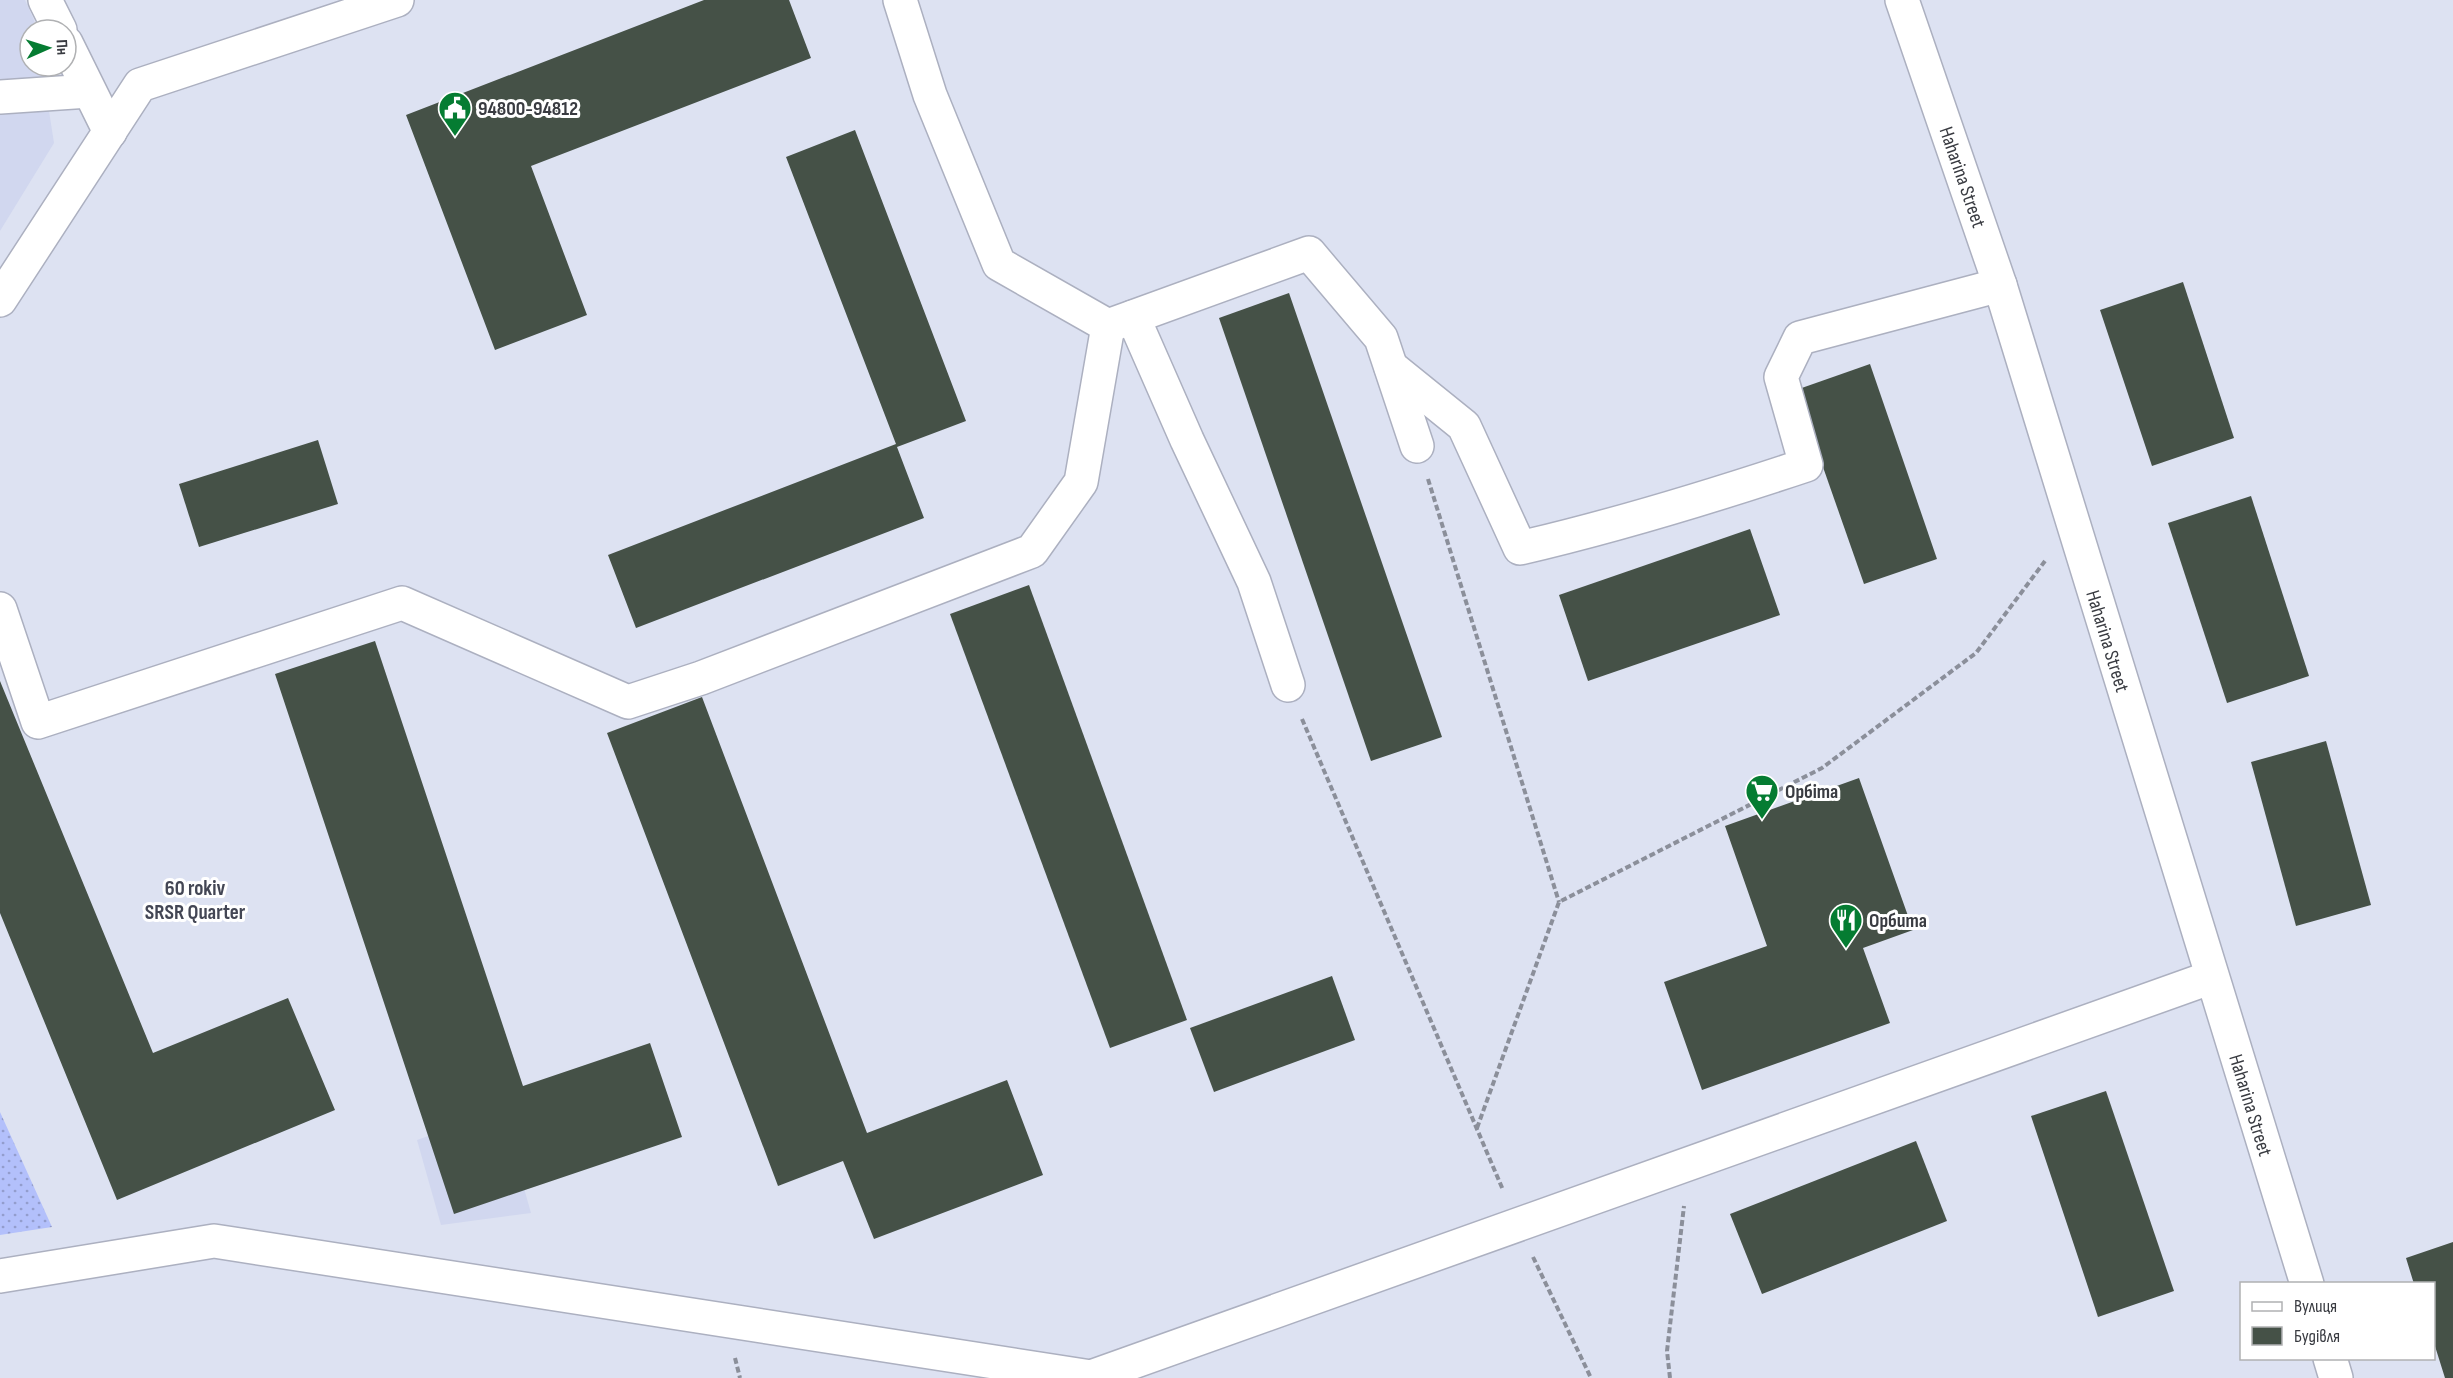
<svg xmlns="http://www.w3.org/2000/svg" width="2453" height="1378" font-family="'Sofia Sans Condensed',sans-serif">
	<style>
		.built { fill: #d1d7ef }
		.grass { fill: url(#grass-dots) }
		.building { fill: #455147 }
		.lines { fill: none; stroke-linecap: round; stroke-linejoin: round }
		.minor-casing { stroke: #acb0c0; stroke-width: 36 }
		.major-casing { stroke: #acb0c0; stroke-width: 36 }
		.path { stroke: #8b8f9a; stroke-width: 4; stroke-dasharray: 6 3; stroke-linecap: butt }
		.minor { stroke: #fff; stroke-width: 33 }
		.major { stroke: #fff; stroke-width: 33 }
		.labels { text-anchor: middle; stroke-width: 6; stroke-linejoin: round; paint-order: stroke }
		.poi-label { font-size: 20px; font-weight: bold; fill: #393b41; stroke: #fff; text-anchor: start }
		.street-label { font-size: 20px; fill: #393b41; stroke: #fff }
		.neighbourhood-label { font-size: 21px; font-weight: bold; fill: #434654; stroke: #fff }
	</style>
	<defs>
		<pattern id="grass-dots" width="8" height="8" patternUnits="userSpaceOnUse" patternTransform="scale(1.5)"><rect width="8" height="8" fill="#b3c0fb"/><path d="M2 2h.1M6 6h.1" fill="none" stroke="#939dcd" stroke-width="1.8" stroke-linecap="round"/></pattern>
	</defs>
	<rect width="100%" height="100%" fill="#dde2f2"/>
	<g class="built">
		<polygon points="0,0 25,0 34,20 36,30 30,30 30,66 42,66 54,143 0,231"/>
		<polygon points="454,1127 518,1167 531,1213 441,1225 417,1140"/>
	</g>
	<polygon class="grass" points="0,1112 52,1227 0,1235"/>
	<g class="building">
		<polygon points="704,0 789,0 811,58 531,166 587,315 495,350 406,115"/>
		<polygon points="855,130 966,421 897,447 924,518 636,628 608,555 896,444 786,157"/>
		<polygon points="2183,282 2234,438 2152,466 2100,310"/>
		<polygon points="1289,293 1442,737 1371,761 1219,318"/>
		<polygon points="1870,364 1937,559 1864,584 1796,390"/>
		<polygon points="318,440 338,504 199,547 179,484"/>
		<polygon points="2251,496 2309,676 2227,703 2168,523"/>
		<polygon points="1750,529 1780,615 1588,681 1559,595"/>
		<polygon points="1029,585 1187,1020 1110,1048 950,614"/>
		<polygon points="375,641 523,1086 650,1043 682,1137 454,1214 275,674"/>
		<polygon points="0,681 153,1053 288,998 335,1110 117,1200 0,913"/>
		<polygon points="702,697 867,1133 1007,1080 1043,1175 874,1239 843,1161 778,1186 607,733"/>
		<polygon points="2326,741 2371,905 2296,926 2251,762"/>
		<polygon points="1859,778 1913,930 1863,948 1890,1023 1702,1090 1664,982 1767,946 1725,826"/>
		<polygon points="1332,976 1355,1040 1214,1092 1190,1028"/>
		<polygon points="2106,1091 2174,1291 2098,1317 2031,1116"/>
		<polygon points="1916,1141 1947,1221 1762,1294 1730,1214"/>
		<polygon points="2453,1242 2453,1378 2445,1378 2434,1343 2434,1284 2414,1284 2406,1258"/>
	</g>
	<g class="lines">
		<defs>
			<g id="minor">
				<polyline points="45,0 60,30"/>
				<polyline points="900,0 930,95 999,264 1108,326 1309,253 1381,338 1417,446"/>
				<polyline points="66,43 110,132"/>
				<polyline points="0,97 89,91"/>
				<polyline points="0,300 140,85 397,0"/>
				<polyline points="1133,317 1187,440 1254,582 1288,685"/>
				<path d="M1391,367L1464,426L1520,548C1619,525 1710,497 1806,465L1781,377L1800,338L2000,285"/>
				<polyline points="0,609 38,722 402,603 628,702 701,678 1032,551 1081,482 1108,326"/>
				<polyline points="0,1276 214,1241 1091,1377 2212,977"/>
			</g>
			<g id="major">
				<polyline points="1902,0 2000,285 2307,1284"/>
				<polyline points="2330,1358 2336,1378"/>
			</g>
		</defs>
		<use href="#minor" class="minor-casing"/>
		<use href="#major" class="major-casing"/>
		<g class="path">
			<polyline points="1428,479 1559,902"/>
			<polyline points="1302,719 1503,1190"/>
			<polyline points="1477,1128 1559,902 1822,768 1976,653 2045,561"/>
			<polyline points="1533,1257 1591,1378"/>
			<polyline points="735,1358 740,1378"/>
			<polyline points="1670,1378 1667,1351 1684,1206"/>
		</g>
		<use href="#minor" class="minor"/>
		<use href="#major" class="major"/>
	</g>
	<defs>
		<symbol id="civic-pin" viewBox="-11 -11 22 30"><path d="M0 17L-7.5 6A9.5 9.5 0 1 1 7.5 6Z" fill="#057c32" stroke="#fff"/><path d="M-.6-6.5H3V-4.5H.6V-3L4-1V1h2V6H-6V1h2V-1L-.6-3ZM-1.2 2.5V6h2.4V2.5Z" fill="#fff"/></symbol>
		<symbol id="supermarket-pin" viewBox="-11 -11 22 30"><path d="M0 17L-7.5 6A9.5 9.5 0 1 1 7.5 6Z" fill="#057c32" stroke="#fff"/><path d="M-6-5.5h2.5l.6 2H6L4.5 2H-2.5L-4.4-4H-6ZM-1.5 3.2a1.3 1.3 0 1 0 .1 0ZM3 3.2a1.3 1.3 0 1 0 .1 0Z" fill="#fff"/></symbol>
		<symbol id="restaurant-pin" viewBox="-11 -11 22 30"><path d="M0 17L-7.5 6A9.5 9.5 0 1 1 7.5 6Z" fill="#057c32" stroke="#fff"/><path d="M-5-6h1v4h1v-4h1v4h1v-4h1v5L-1.5 .5V6h-2V.5L-5-1ZM5-6V6H3V1.5H1.5Q1.5-4 5-6Z" fill="#fff"/></symbol>
	</defs>
	<g fill-rule="evenodd">
		<use href="#civic-pin" x="436" y="89" width="38" height="52"/>
		<use href="#supermarket-pin" x="1743" y="772" width="38" height="52"/>
		<use href="#restaurant-pin" x="1827" y="901" width="38" height="52"/>
	</g>
	<g class="labels">
		<g class="poi-label">
			<text x="478" y="115">94800-94812</text>
			<text x="1785" y="798">Орбіта</text>
			<text x="1869" y="927">Орбита</text>
		</g>
		<g class="street-label">
			<text transform="translate(1963 177) rotate(71)" y="7">Haharina Street</text>
			<text transform="translate(2108 641) rotate(73)" y="7">Haharina Street</text>
			<text transform="translate(2251 1105) rotate(73)" y="7">Haharina Street</text>
		</g>
		<g class="neighbourhood-label">
			<text x="195" y="895">60 rokiv<tspan x="195" dy="24">SRSR Quarter</tspan></text>
		</g>
	</g>
	<rect x="2240" y="1282" width="195" height="78" fill="#ffffff" stroke="#b0b1b3" stroke-width="1.5"/>
	<rect x="2252" y="1302" width="30" height="9" fill="#ffffff" stroke="#b0b1b3" stroke-width="1.5"/>
	<text x="2294" y="1312" font-size="18" fill="#393b41">Вулиця</text>
	<rect x="2252" y="1327" width="30" height="18" fill="#455147" stroke="#b0b1b3" stroke-width="1.5"/>
	<text x="2294" y="1342" font-size="18" fill="#393b41">Будівля</text>
	<g transform="translate(48 48) rotate(87)"><circle r="28" fill="#ffffff" stroke="#b0b1b3" stroke-width="1.5"/>
	<path d="M0-4.5L10 22L0 15L-10 22Z" fill="#057c32"/>
	<text y="-9" font-size="16" font-weight="bold" text-anchor="middle" fill="#393b41">Пн</text>
	</g>
</svg>
